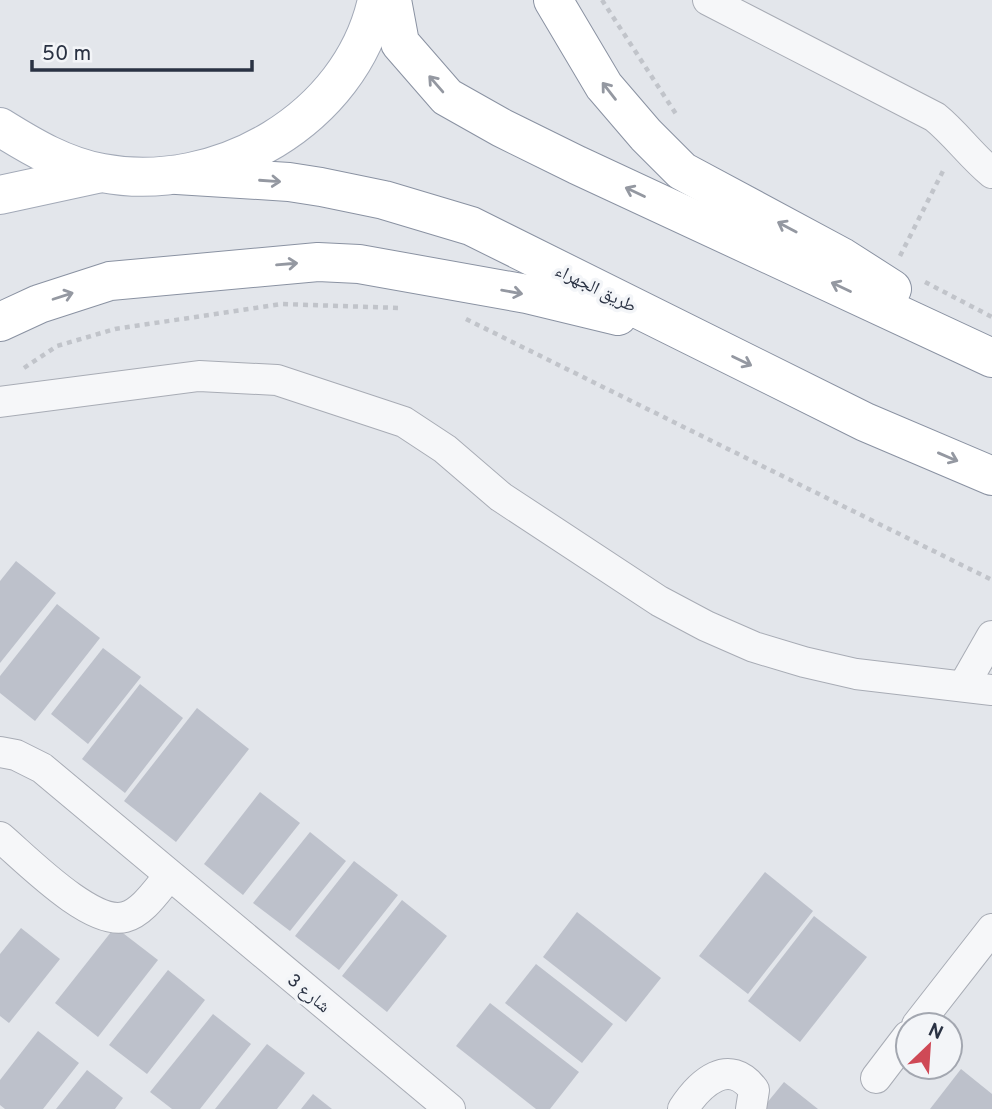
<svg xmlns="http://www.w3.org/2000/svg" width="992" height="1109" font-family="Overpass,'Noto Naskh Arabic',sans-serif">
	<style>
		.building { fill: #bdc1cb }
		.lines { fill: none; stroke-linecap: round; stroke-linejoin: round }
		.minor-casing { stroke: #a8acb5; stroke-width: 32 }
		.major-casing { stroke: #a2a9b7; stroke-width: 40 }
		.highway-casing { stroke: #8a92a2; stroke-width: 40 }
		.path { stroke: #c1c4ca; stroke-width: 4.5; stroke-dasharray: 5 5; stroke-linecap: butt }
		.minor { stroke: #f6f7f9; stroke-width: 30 }
		.major { stroke: #fff; stroke-width: 38 }
		.highway { stroke: #fff; stroke-width: 38 }
		.oneway { stroke: #9498a1 }
		.labels { text-anchor: middle; stroke-width: 7; stroke-linejoin: round; paint-order: stroke }
		.street-label { font-size: 18px; fill: #2a3243; stroke: #f3f5f8 }
	</style>
	<rect width="100%" height="100%" fill="#e3e6eb"/>
	<g class="building">
		<polygon points="16,561 56,593 0,663 0,581"/>
		<polygon points="57,604 100,638 35,721 0,693 0,676"/>
		<polygon points="103,648 141,677 88,744 51,714"/>
		<polygon points="140,684 183,718 125,793 82,759"/>
		<polygon points="197,708 249,749 176,842 124,801"/>
		<polygon points="260,792 300,823 243,895 204,864"/>
		<polygon points="310,832 346,861 290,931 253,903"/>
		<polygon points="354,861 398,895 339,970 295,936"/>
		<polygon points="765,872 813,911 748,994 699,956"/>
		<polygon points="402,900 447,936 387,1012 342,976"/>
		<polygon points="577,912 661,978 626,1022 543,957"/>
		<polygon points="814,916 867,957 800,1042 748,1001"/>
		<polygon points="115,927 158,960 98,1037 55,1003"/>
		<polygon points="21,928 60,959 9,1023 0,1016 0,954"/>
		<polygon points="536,964 613,1024 582,1063 505,1003"/>
		<polygon points="168,970 205,1000 147,1074 109,1045"/>
		<polygon points="490,1003 579,1072 550,1109 536,1109 456,1046"/>
		<polygon points="213,1014 251,1044 200,1109 172,1109 150,1092"/>
		<polygon points="38,1031 79,1063 43,1109 5,1109 0,1105 0,1080"/>
		<polygon points="267,1044 305,1073 277,1109 215,1109"/>
		<polygon points="961,1069 992,1094 992,1109 930,1109"/>
		<polygon points="87,1070 123,1098 115,1109 56,1109"/>
		<polygon points="784,1082 818,1109 762,1109"/>
		<polygon points="313,1094 332,1109 301,1109"/>
	</g>
	<g class="lines">
		<defs>
			<g id="minor">
				<path d="M708,0L935,117C956,134 971,156 992,173"/>
				<polyline points="0,402 199,376 277,380 404,422 445,449 501,497 659,601 706,626 754,647 804,662 856,674 992,690"/>
				<polyline points="964,685 992,636"/>
				<polyline points="0,752 16,755 42,768 450,1109"/>
				<path d="M0,837C26,859 91,926 125,917C143,912 157,890 169,876"/>
				<polyline points="917,1025 992,929"/>
				<polyline points="876,1078 908,1036"/>
				<path d="M683,1109C700,1083 729,1056 754,1090L751,1109"/>
			</g>
			<g id="major">
				<path d="M0,127C32,147 64,166 102,173C218,195 351,119 377,0"/>
				<polyline points="0,195 97,174"/>
			</g>
			<g id="highway">
				<polyline points="392,0 400,43 447,97 502,128 577,165 992,358"/>
				<polyline points="553,0 604,86 646,135 682,171 842,257 892,289"/>
				<polyline points="177,175 289,182 321,187 384,200 471,226 865,422 992,476"/>
				<polyline points="0,322 39,304 110,281 318,262 359,264 527,294 618,316"/>
			</g>
		</defs>
		<use href="#minor" class="minor-casing"/>
		<use href="#major" class="major-casing"/>
		<use href="#highway" class="highway-casing"/>
		<g class="path">
			<polyline points="602,0 676,114"/>
			<polyline points="900,256 945,167"/>
			<polyline points="925,282 992,317"/>
			<polyline points="466,319 992,580"/>
			<polyline points="24,368 57,346 115,329 282,304 400,308"/>
		</g>
		<use href="#minor" class="minor"/>
		<use href="#major" class="major"/>
		<use href="#highway" class="highway"/>
	</g>
	<defs><path id="oneway-shaft" d="M-6 0H5M1.5-3L5.5 0L1.5 3" fill="none" stroke-width="1.6" stroke-linecap="round" stroke-linejoin="round" transform="scale(1.75)"/></defs>
	<g class="oneway">
		<use href="#oneway-shaft" transform="translate(436 84) rotate(-131)"/>
		<use href="#oneway-shaft" transform="translate(609 91) rotate(-128)"/>
		<use href="#oneway-shaft" transform="translate(270 181) rotate(4)"/>
		<use href="#oneway-shaft" transform="translate(635 192) rotate(-155)"/>
		<use href="#oneway-shaft" transform="translate(787 227) rotate(-152)"/>
		<use href="#oneway-shaft" transform="translate(287 264) rotate(-5)"/>
		<use href="#oneway-shaft" transform="translate(841 287) rotate(-155)"/>
		<use href="#oneway-shaft" transform="translate(512 292) rotate(10)"/>
		<use href="#oneway-shaft" transform="translate(63 296) rotate(-18)"/>
		<use href="#oneway-shaft" transform="translate(742 361) rotate(26)"/>
		<use href="#oneway-shaft" transform="translate(948 457) rotate(23)"/>
	</g>
	<g class="labels">
		<g class="street-label">
			<text transform="translate(596 288) rotate(26)" y="6">طريق الجهراء</text>
			<text transform="translate(309 993) rotate(40)" y="6">شارع 3</text>
		</g>
	</g>
	<g transform="translate(929 1046) rotate(25)"><circle r="33" fill="#f3f5f8" stroke="#a3a7b0" stroke-width="2"/>
	<path d="M0-5L12 26L0 18L-12 26Z" fill="#cf4956"/>
	<text y="-10" font-size="19" font-weight="bold" text-anchor="middle" fill="#2a3243">N</text>
	</g>
	<path d="M32 60v10h220v-10" fill="none" stroke="#2a3243" stroke-width="3.5"/>
	<text x="42" y="60" font-size="21" fill="#2a3243" stroke="#f3f5f8" stroke-width="5" paint-order="stroke">50 m</text>
</svg>
